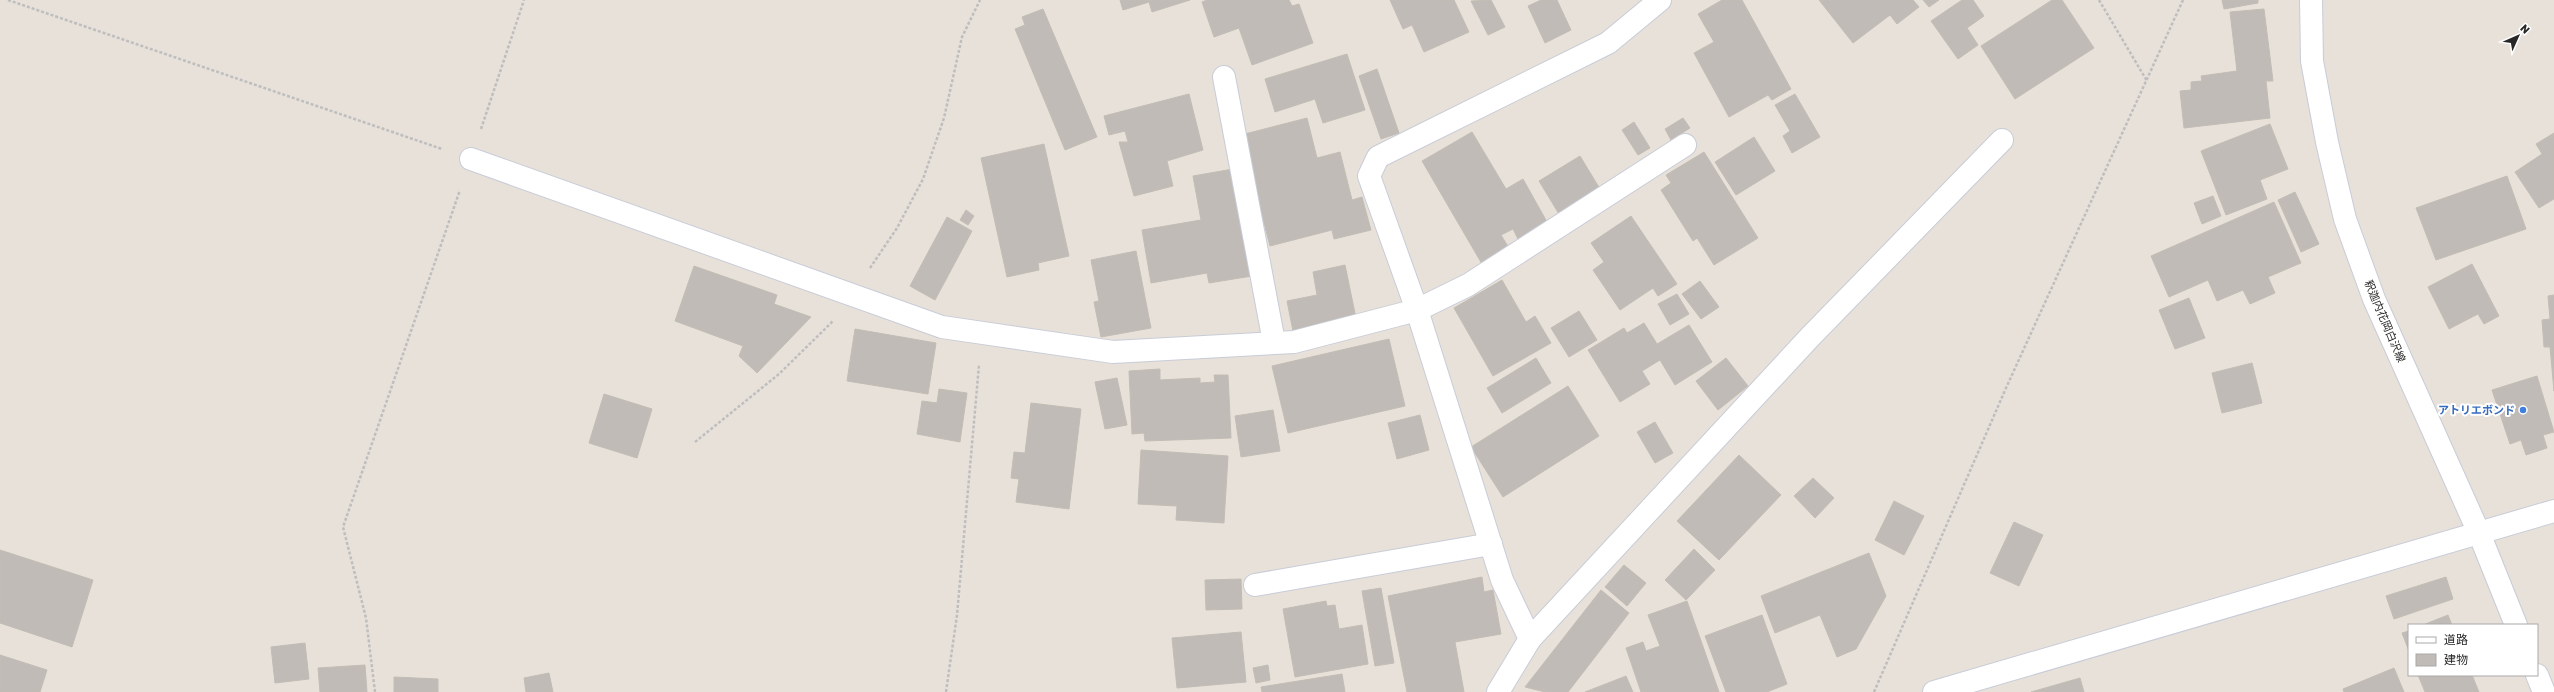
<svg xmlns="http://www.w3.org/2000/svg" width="2554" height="692" font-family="Rubik,'Noto Sans JP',sans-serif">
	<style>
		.building { fill: #c0bbb6; stroke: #c2bdb4 }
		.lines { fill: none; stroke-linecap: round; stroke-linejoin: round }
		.street-casing { stroke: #c8ccd7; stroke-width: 24 }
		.secondary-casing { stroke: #c8ccd7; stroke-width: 24 }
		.path { stroke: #bebebe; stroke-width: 2.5; stroke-dasharray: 3 2; stroke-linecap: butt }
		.street { stroke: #fff; stroke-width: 22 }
		.secondary { stroke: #fff; stroke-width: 22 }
		.shop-dot { fill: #3f7fe0; stroke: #fff; stroke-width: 1.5 }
		.labels { text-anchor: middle; stroke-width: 4; stroke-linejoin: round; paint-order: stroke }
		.street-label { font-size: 11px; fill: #272727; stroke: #fff }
		.shop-label { font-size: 11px; font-weight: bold; fill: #366cbe; stroke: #fff; text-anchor: end }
	</style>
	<rect width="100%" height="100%" fill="#e8e1da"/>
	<g class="building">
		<polygon points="1120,0 1190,0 1152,12 1149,2 1123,10"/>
		<polygon points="1207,0 1289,0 1292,6 1299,4 1313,43 1252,65 1239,28 1214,37 1202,2"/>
		<polygon points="1390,0 1454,0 1469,32 1424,52 1412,25 1403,29"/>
		<polygon points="1491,0 1505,27 1488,35 1471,1"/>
		<polygon points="1541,0 1557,0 1571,30 1545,43 1528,6"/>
		<polygon points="1722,0 1742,0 1791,89 1772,100 1768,95 1729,117 1694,53 1714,42 1698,14"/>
		<polygon points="1819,0 1913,0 1919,7 1897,24 1890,15 1853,43"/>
		<polygon points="1923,0 1939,0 1929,7"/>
		<polygon points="1962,0 1973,0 1984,16 1967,28 1978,45 1958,59 1931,21"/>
		<polygon points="2052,0 2062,0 2094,48 2015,99 1981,46"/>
		<polygon points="2222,0 2258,0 2258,3 2224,9"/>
		<polygon points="1043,9 1097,137 1065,150 1015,29 1025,25 1022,17"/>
		<polygon points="2264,9 2273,81 2266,81 2270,118 2184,128 2180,91 2191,90 2191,82 2202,81 2201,76 2237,71 2230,12"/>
		<polygon points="1347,54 1365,110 1323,123 1315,99 1275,112 1265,79"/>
		<polygon points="1377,69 1399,133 1381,139 1359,76"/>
		<polygon points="1189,94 1203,150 1167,161 1173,186 1134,196 1119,142 1128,142 1125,131 1109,135 1104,116"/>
		<polygon points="1795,94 1820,137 1792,153 1783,136 1790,131 1775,105"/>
		<polygon points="1307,118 1317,158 1340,152 1352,200 1362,197 1371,230 1334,239 1332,230 1270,246 1241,135"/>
		<polygon points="1683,118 1690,128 1671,140 1665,129"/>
		<polygon points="1634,122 1650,148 1638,155 1622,130"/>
		<polygon points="2270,124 2288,169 2260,180 2267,199 2226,215 2201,151"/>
		<polygon points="1472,132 1506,189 1523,179 1547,222 1518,239 1513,229 1501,235 1509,248 1482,264 1422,161"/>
		<polygon points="2554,133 2554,199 2539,208 2515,172 2542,154 2536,144"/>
		<polygon points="1754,137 1775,171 1736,195 1715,162"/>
		<polygon points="1044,144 1069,256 1038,263 1039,270 1007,277 981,158"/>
		<polygon points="1704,152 1758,238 1714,265 1697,238 1693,241 1661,190 1671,183 1666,175"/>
		<polygon points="1580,156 1600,189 1559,214 1539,181"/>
		<polygon points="1233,169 1252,276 1209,283 1207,273 1151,283 1142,230 1201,220 1193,176"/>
		<polygon points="2507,176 2526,229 2436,260 2416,208"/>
		<polygon points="2295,192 2319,244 2301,252 2278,200"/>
		<polygon points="2213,196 2221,216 2202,224 2194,203"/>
		<polygon points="2274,202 2301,263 2268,277 2275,293 2250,304 2243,290 2217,301 2208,280 2169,297 2151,256"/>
		<polygon points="966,210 974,216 968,225 960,220"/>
		<polygon points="1631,216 1677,284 1658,296 1653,288 1620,310 1593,270 1604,262 1591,243"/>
		<polygon points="947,217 972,231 935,300 910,286"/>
		<polygon points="1136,251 1151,328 1101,337 1094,302 1099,301 1091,260"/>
		<polygon points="2472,264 2499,316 2484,324 2478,314 2449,329 2428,287"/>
		<polygon points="1345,265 1356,318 1293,331 1287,301 1317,295 1313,272"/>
		<polygon points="694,266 777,295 774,304 811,317 757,373 739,356 743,346 675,321"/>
		<polygon points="1502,280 1526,322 1535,316 1551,343 1493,376 1454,308"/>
		<polygon points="1700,281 1719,307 1701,319 1682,294"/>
		<polygon points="1677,294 1689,314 1670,325 1658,304"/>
		<polygon points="2554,295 2554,391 2550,347 2544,347 2542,320 2550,319 2548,296"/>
		<polygon points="2189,298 2205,338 2175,349 2159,310"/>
		<polygon points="1579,311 1597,340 1569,357 1551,328"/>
		<polygon points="1644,323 1657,344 1689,325 1712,362 1675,385 1660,360 1642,371 1650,384 1620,402 1588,350 1624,328 1627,333"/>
		<polygon points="855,329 936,343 928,394 847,381"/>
		<polygon points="1389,339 1405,406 1288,433 1272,366"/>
		<polygon points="1536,358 1551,383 1502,413 1487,388"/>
		<polygon points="1726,358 1748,386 1718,410 1696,381"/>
		<polygon points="2252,363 2262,403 2222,413 2212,373"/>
		<polygon points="1160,369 1160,380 1200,378 1200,383 1215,382 1214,375 1228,375 1231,438 1145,441 1144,433 1132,434 1129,371"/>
		<polygon points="2537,376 2554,432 2543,435 2547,448 2526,455 2521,440 2510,444 2492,390"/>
		<polygon points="1117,378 1127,425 1105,429 1095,382"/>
		<polygon points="1568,386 1599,436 1503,497 1471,447"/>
		<polygon points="939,389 967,393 960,442 917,434 922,401 937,403"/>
		<polygon points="604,394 652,409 637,458 589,443"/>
		<polygon points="1031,403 1081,409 1069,509 1016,502 1019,479 1011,478 1014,452 1025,453"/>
		<polygon points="1273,410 1280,451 1241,457 1235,416"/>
		<polygon points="1420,415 1429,450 1397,459 1388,423"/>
		<polygon points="1655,422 1673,453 1655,463 1637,432"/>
		<polygon points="1141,450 1228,456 1224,523 1176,520 1177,506 1138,504"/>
		<polygon points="1739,455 1781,495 1719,560 1677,521"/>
		<polygon points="1813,478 1834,498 1815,518 1794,496"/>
		<polygon points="1894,501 1924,516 1904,555 1875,540"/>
		<polygon points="2014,522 2043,535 2019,586 1990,573"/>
		<polygon points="1694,549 1715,570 1686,600 1665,580"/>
		<polygon points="0,550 93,580 72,647 0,623"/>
		<polygon points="1869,553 1886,596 1856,649 1837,657 1820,615 1775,633 1761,596"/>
		<polygon points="1624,565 1646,583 1627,606 1605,587"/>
		<polygon points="1482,577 1484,592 1493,590 1501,634 1455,642 1464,692 1407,692 1388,596"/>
		<polygon points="2446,577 2453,599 2394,619 2386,596"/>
		<polygon points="1241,579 1242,609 1206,610 1205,580"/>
		<polygon points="1381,588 1394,663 1375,666 1362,591"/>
		<polygon points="1601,590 1629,613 1568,692 1545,692 1525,687"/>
		<polygon points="1326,601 1327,606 1335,605 1339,629 1362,625 1368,664 1295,677 1283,609"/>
		<polygon points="1687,601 1719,692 1641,692 1626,648 1643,642 1646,651 1660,646 1648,615"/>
		<polygon points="1762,615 1787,684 1767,692 1726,692 1705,636"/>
		<polygon points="2448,615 2452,625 2423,625"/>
		<polygon points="2409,631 2409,651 2402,633"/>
		<polygon points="1241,632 1246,682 1177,688 1172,638"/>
		<polygon points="305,643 309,679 275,683 271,647"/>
		<polygon points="0,655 47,670 40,692 0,692"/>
		<polygon points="365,665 367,692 320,692 318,668"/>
		<polygon points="1268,665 1270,680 1256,683 1253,668"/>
		<polygon points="2394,668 2404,692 2344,692 2343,689"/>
		<polygon points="549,673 553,692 526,692 524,678"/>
		<polygon points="1342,674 1345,692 1262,692 1261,687"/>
		<polygon points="2418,675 2472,675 2479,692 2425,692"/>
		<polygon points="1626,676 1633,692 1585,692"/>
		<polygon points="394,677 438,679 438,692 394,692"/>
		<polygon points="2080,678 2084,692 2031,692"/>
	</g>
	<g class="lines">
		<defs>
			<g id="street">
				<polyline points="1224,77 1274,342"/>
				<polyline points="471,159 942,327 1113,352 1294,342 1417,310 1468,285 1685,145"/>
				<polyline points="1255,585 1491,544"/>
				<polyline points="1530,639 1810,337 2002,140"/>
				<polyline points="1498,692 1530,639 1502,580 1417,310 1369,176 1378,157 1608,43 1660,0"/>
			</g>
			<g id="secondary">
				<polyline points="2311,0 2312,61 2327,142 2345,219 2374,299 2479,533 2516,625"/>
				<polyline points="2537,675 2544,692"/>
				<polyline points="1934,692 2554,511"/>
			</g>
		</defs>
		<use href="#street" class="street-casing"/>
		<use href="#secondary" class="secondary-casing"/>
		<g class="path">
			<polyline points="8,0 442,149"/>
			<polyline points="2099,0 2147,81"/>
			<polyline points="481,129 524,0"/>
			<polyline points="870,268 897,228 923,179 944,118 962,37 980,0"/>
			<polyline points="695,442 779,374 833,321"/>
			<polyline points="375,692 366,618 343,527 460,190"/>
			<polyline points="946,692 957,615 979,365"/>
			<polyline points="1874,692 2006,388 2183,0"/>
		</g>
		<use href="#street" class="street"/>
		<use href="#secondary" class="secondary"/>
	</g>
	<circle class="shop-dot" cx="2523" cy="410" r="4"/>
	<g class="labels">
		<g class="street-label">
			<text transform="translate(2385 321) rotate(67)" y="4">釈迦内花岡白沢線</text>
		</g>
		<g class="shop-label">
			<text x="2515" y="414">アトリエボンド</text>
		</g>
	</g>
	<rect x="2408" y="624" width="130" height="52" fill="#ffffff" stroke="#a9a9a9"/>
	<rect x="2416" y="637" width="20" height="6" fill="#ffffff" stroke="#a9a9a9"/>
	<text x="2444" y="644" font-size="12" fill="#272727">道路</text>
	<rect x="2416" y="654" width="20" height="12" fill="#c0bbb6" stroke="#a9a9a9"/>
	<text x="2444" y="664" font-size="12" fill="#272727">建物</text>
	<g transform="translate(2518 36) rotate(45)" stroke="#ffffff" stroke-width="3" paint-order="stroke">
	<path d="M0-3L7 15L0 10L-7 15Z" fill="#272727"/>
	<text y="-6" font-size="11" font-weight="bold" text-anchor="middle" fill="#272727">N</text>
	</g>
</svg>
